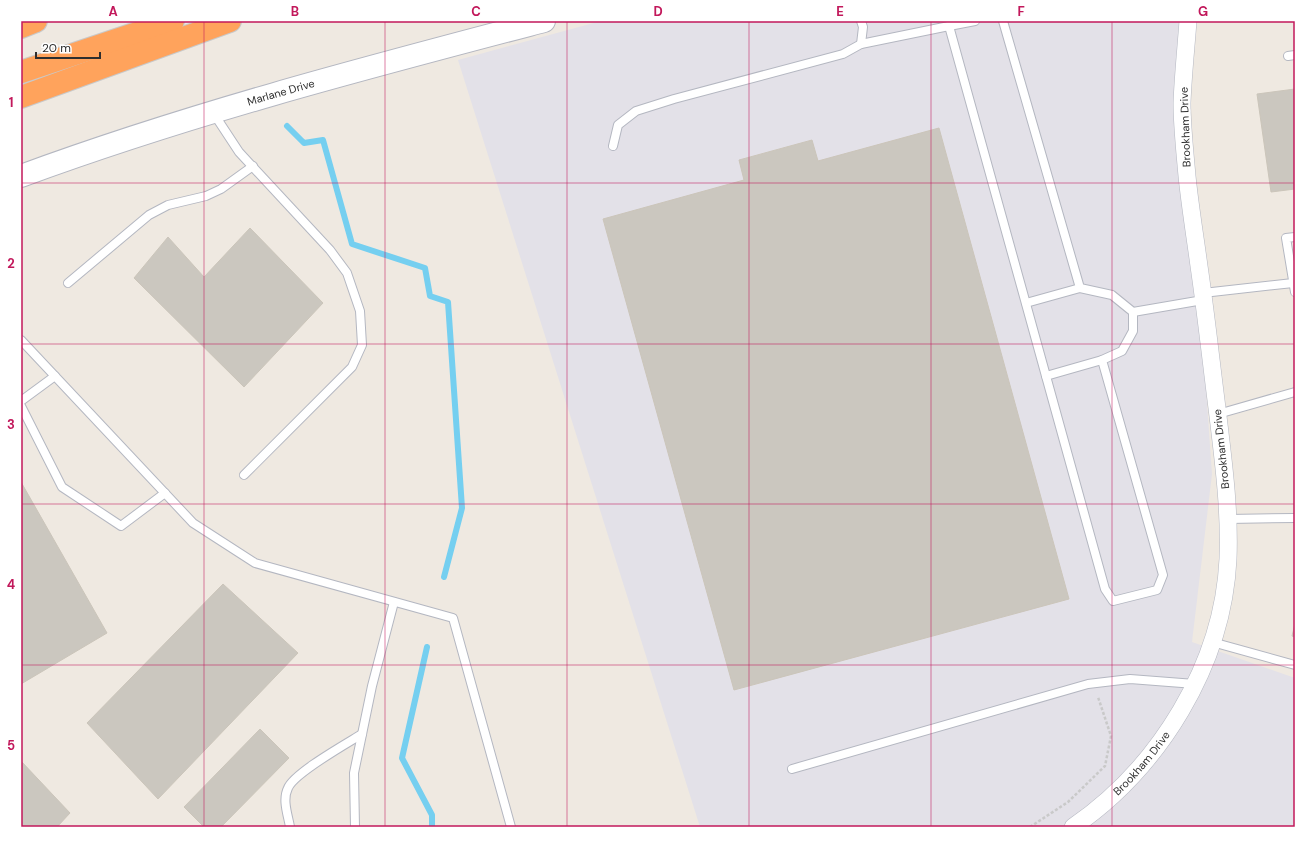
<svg xmlns="http://www.w3.org/2000/svg" width="1316" height="848" font-family="'DM Sans',sans-serif">
	<style>
		.industrial { fill: #e3e1e8 }
		.lines { fill: none; stroke-linecap: round; stroke-linejoin: round }
		.stream { stroke: #75cff0; stroke-width: 6 }
		.building { fill: #cbc7bf; stroke: #cbc5ba }
		.lane-casing { stroke: #b4b7c1; stroke-width: 10 }
		.street-casing { stroke: #b4b7c1; stroke-width: 18 }
		.secondary-casing { stroke: #b4b7c1; stroke-width: 24 }
		.highway-casing { stroke: #c9c9c9; stroke-width: 24 }
		.path { stroke: #c9c9c9; stroke-width: 2.5; stroke-dasharray: 3 2; stroke-linecap: butt }
		.lane { stroke: #fff; stroke-width: 8 }
		.street { stroke: #fff; stroke-width: 17 }
		.secondary { stroke: #fff; stroke-width: 22 }
		.highway { stroke: #ffa35c; stroke-width: 22 }
		.grid { fill: none; stroke: #c2185b; stroke-width: 1; stroke-opacity: 0.55 }
		.labels { text-anchor: middle; stroke-width: 3.5; stroke-linejoin: round; paint-order: stroke }
		.street-label { font-size: 11px; fill: #2e2e2e; stroke: #fff }
		.neatline { fill: none; stroke: #c2185b; stroke-width: 1.5 }
		.grid-label { font-size: 13px; text-anchor: middle; font-weight: bold; fill: #c2185b }
	</style>
	<rect width="100%" height="100%" fill="#efe9e1"/>
	<polygon class="industrial" points="601,21 1180,21 1212,474 1192,642 1295,678 1295,827 700,827 458,60"/>
	<g class="lines">
		<g class="stream">
			<polyline points="287,126 304,143 323,140 352,244 425,268 430,296 448,302 462,508 444,577"/>
			<polyline points="427,647 402,758 432,815 432,827"/>
		</g>
	</g>
	<g class="building">
		<polygon points="1295,89 1295,189 1271,192 1257,94"/>
		<polygon points="939,128 1069,599 734,690 603,219 744,180 739,160 812,140 818,161"/>
		<polygon points="250,228 323,303 244,387 134,278 168,237 204,277"/>
		<polygon points="21,482 107,633 21,684"/>
		<polygon points="223,584 298,653 158,799 87,723"/>
		<polygon points="1295,624 1295,637 1292,636"/>
		<polygon points="260,729 289,758 221,827 204,827 184,807"/>
		<polygon points="21,761 70,813 57,827 21,827"/>
	</g>
	<g class="lines">
		<defs>
			<g id="lane">
				<polyline points="975,21 949,26 1105,589 1113,601 1157,590 1163,575 1102,360 1122,351 1133,331 1133,312"/>
				<polyline points="1003,21 1080,288 1112,295 1133,312 1203,300"/>
				<polyline points="861,44 949,26"/>
				<polyline points="1288,56 1295,55"/>
				<polyline points="214,114 239,152 330,250 347,273 360,311 362,345 352,367 244,475"/>
				<polyline points="613,146 618,125 636,111 674,99 843,54 861,44 863,27 861,21"/>
				<polyline points="1295,237 1286,238 1295,292"/>
				<polyline points="68,283 149,215 168,205 206,196 221,189 253,166"/>
				<polyline points="1203,293 1293,283"/>
				<polyline points="1026,303 1080,288"/>
				<polyline points="21,340 193,523 255,563 453,618 511,827"/>
				<polyline points="1046,376 1102,360"/>
				<polyline points="21,401 55,376"/>
				<polyline points="21,406 62,487 121,526 165,493"/>
				<polyline points="1218,414 1295,392"/>
				<polyline points="1228,519 1295,518"/>
				<polyline points="1212,642 1295,665"/>
				<polyline points="792,769 1088,684 1130,679 1195,684"/>
				<path d="M290,827C288,815 282,800 288,788C294,773 346,744 362,734"/>
				<polyline points="355,827 354,773 372,686 394,602"/>
			</g>
			<g id="street">
				<path id="s1" d="M1073,827C1159,768 1223,665 1228,559C1230,509 1223,458 1217,408C1211,361 1206,314 1199,266C1195,236 1190,206 1187,176C1185,153 1182,126 1182,103C1183,76 1186,48 1188,21"/>
			</g>
			<g id="secondary">
				<path id="s2" d="M21,176C192,113 369,67 544,21"/>
			</g>
			<g id="highway">
				<polyline points="21,27 36,21"/>
				<polyline points="21,72 173,21"/>
				<polyline points="21,97 230,21"/>
			</g>
		</defs>
		<use href="#lane" class="lane-casing"/>
		<use href="#street" class="street-casing"/>
		<use href="#secondary" class="secondary-casing"/>
		<use href="#highway" class="highway-casing"/>
		<polyline class="path" points="1030,827 1068,802 1105,766 1111,736 1098,697"/>
		<use href="#lane" class="lane"/>
		<use href="#street" class="street"/>
		<use href="#secondary" class="secondary"/>
		<use href="#highway" class="highway"/>
	</g>
	<path class="grid" d="M204,21V827M385,21V827M567,21V827M749,21V827M931,21V827M1112,21V827M21,183H1295M21,344H1295M21,504H1295M21,665H1295"/>
	<g class="labels">
		<g class="street-label">
			<text dy="4" stroke="none"><textPath href="#s2" startOffset="273">Marlane Drive</textPath></text>
			<text transform="translate(1185 127) rotate(-92)" y="4">Brookham Drive</text>
			<text transform="translate(1221 449) rotate(-96)" y="4">Brookham Drive</text>
			<text dy="4" stroke="none"><textPath href="#s1" startOffset="94">Brookham Drive</textPath></text>
		</g>
	</g>
	<rect width="1316" height="848" fill="none" stroke="#ffffff" stroke-width="44"/>
	<path d="M36 52v6h64v-6" fill="none" stroke="#2e2e2e" stroke-width="2"/>
	<text x="42" y="52" font-size="12" fill="#2e2e2e" stroke="#ffffff" stroke-width="3" paint-order="stroke">20 m</text>
	<rect x="22" y="22" width="1272" height="804" class="neatline"/>
	<g class="grid-label">
		<text x="113" y="16">A</text>
		<text x="295" y="16">B</text>
		<text x="476" y="16">C</text>
		<text x="658" y="16">D</text>
		<text x="840" y="16">E</text>
		<text x="1021" y="16">F</text>
		<text x="1203" y="16">G</text>
		<text x="11" y="107">1</text>
		<text x="11" y="268">2</text>
		<text x="11" y="429">3</text>
		<text x="11" y="589">4</text>
		<text x="11" y="750">5</text>
	</g>
</svg>
